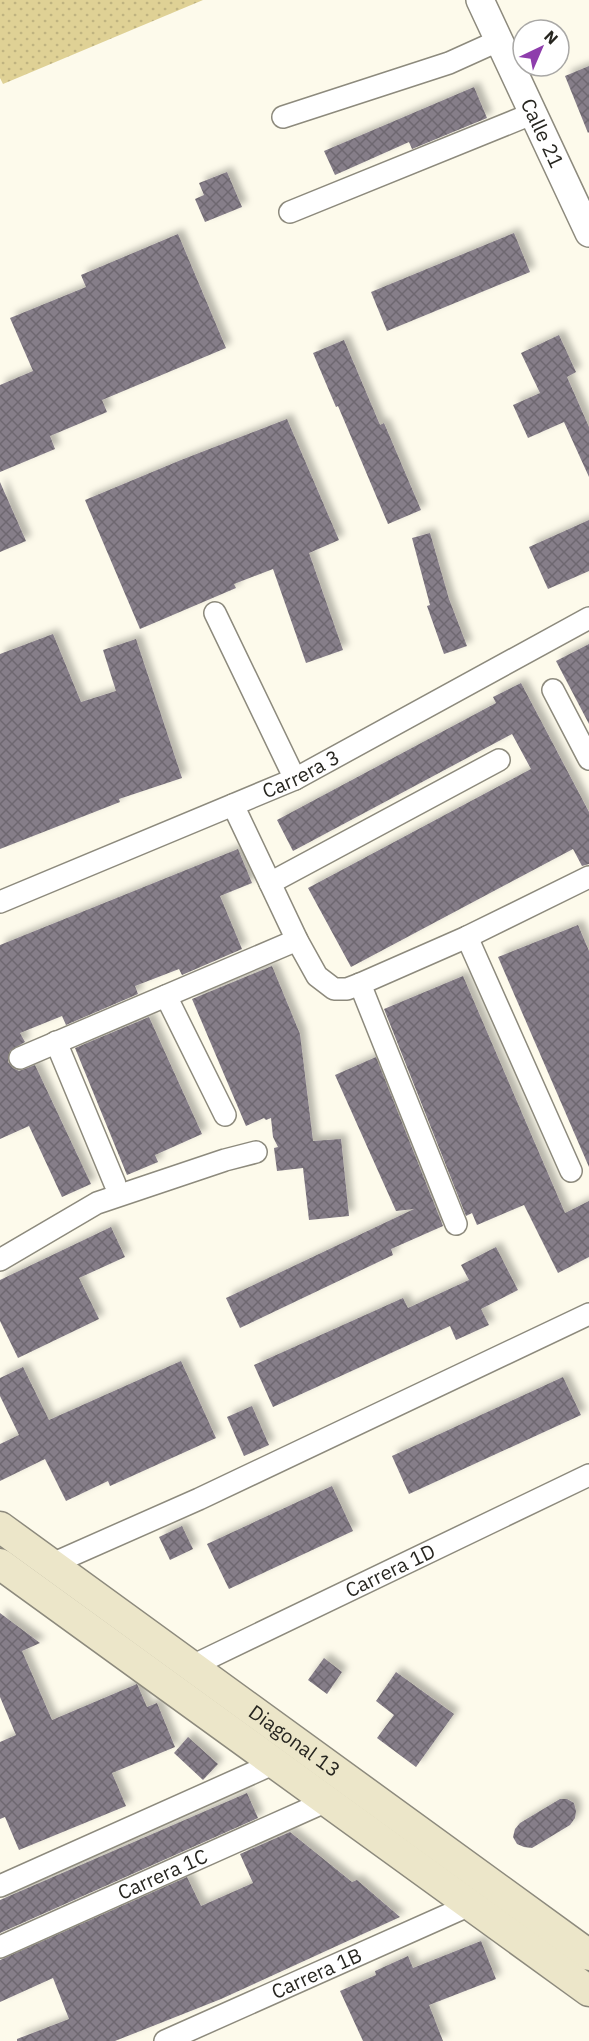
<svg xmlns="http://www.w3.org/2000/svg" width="589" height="2041" font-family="'IBM Plex Sans',sans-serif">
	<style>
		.grass { fill: url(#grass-dots) }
		.building { fill: url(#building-cross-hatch); filter: url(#shadow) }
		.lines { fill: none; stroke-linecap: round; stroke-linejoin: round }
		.minor-casing { stroke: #8d8a7d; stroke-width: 24 }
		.tertiary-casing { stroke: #8d8a7d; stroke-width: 30 }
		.secondary-casing { stroke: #8d8a7d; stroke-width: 33 }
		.minor { stroke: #fff; stroke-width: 21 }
		.tertiary { stroke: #fff; stroke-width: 27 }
		.secondary { stroke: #ece6c9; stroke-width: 30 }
		.labels { text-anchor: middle; stroke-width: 4.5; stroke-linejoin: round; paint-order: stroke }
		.street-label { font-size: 20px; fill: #272620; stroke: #fff }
	</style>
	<defs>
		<pattern id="grass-dots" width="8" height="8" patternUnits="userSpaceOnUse" patternTransform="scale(1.5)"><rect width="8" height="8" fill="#dfd195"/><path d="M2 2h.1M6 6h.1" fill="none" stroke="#bfb380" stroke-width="1.8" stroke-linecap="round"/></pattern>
		<pattern id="building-cross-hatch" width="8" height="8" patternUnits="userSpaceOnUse" patternTransform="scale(1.5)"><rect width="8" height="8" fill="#867e89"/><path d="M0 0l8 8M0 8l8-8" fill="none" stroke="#6e6770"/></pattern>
		<filter id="shadow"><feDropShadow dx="5.5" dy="-5.5" stdDeviation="3" flood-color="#0004"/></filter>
	</defs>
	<rect width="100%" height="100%" fill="#fdfaeb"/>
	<polygon class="grass" points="0,0 203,0 3,84 0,78"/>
	<g class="building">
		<polygon points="589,66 589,132 588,133 565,76"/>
		<polygon points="474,87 487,118 412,149 409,142 335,175 324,151"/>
		<polygon points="227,172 242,207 205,222 195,199 204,195 199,183"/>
		<polygon points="514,233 530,272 387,331 371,292"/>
		<polygon points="178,234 226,348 102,400 107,412 50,436 55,449 0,472 0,385 33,371 10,318 86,287 81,275"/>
		<polygon points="559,335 576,372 567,377 589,427 589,477 564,422 528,438 513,405 540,393 521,353"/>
		<polygon points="344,340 380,425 384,423 421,510 388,524 338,406 336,407 313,353"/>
		<polygon points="287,419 339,540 309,553 343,650 306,663 273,569 234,584 236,588 140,629 85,500 181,460"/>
		<polygon points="0,482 26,541 0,552"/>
		<polygon points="589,520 589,571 548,589 529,547"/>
		<polygon points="430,533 449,599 467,646 444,654 427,606 430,605 412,538"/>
		<polygon points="53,634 81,702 116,691 103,650 136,639 182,778 119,799 120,802 0,849 0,654"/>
		<polygon points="589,644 589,724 556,661"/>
		<polygon points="521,683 589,812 589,864 582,866 573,849 351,967 308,888 531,769 512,734 293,851 277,820 496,703 493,697"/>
		<polygon points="238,849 252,883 220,896 242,949 182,975 179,969 135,986 138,994 66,1025 62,1016 20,1033 25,1042 10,1051 8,1062 13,1068 19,1071 35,1065 91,1184 62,1197 29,1126 0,1139 0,945"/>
		<polygon points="578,925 589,951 589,1167 498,957"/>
		<polygon points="272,966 300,1034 313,1141 341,1139 349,1216 309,1220 303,1168 277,1171 274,1148 278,1147 273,1137 271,1118 266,1120 264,1118 246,1126 192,999"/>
		<polygon points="463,976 565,1213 589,1201 589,1257 558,1273 524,1205 477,1225 472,1213 466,1216 384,1009"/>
		<polygon points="149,1017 202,1134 155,1155 158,1162 127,1175 75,1048"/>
		<polygon points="376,1057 443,1226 391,1249 393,1255 240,1328 226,1298 414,1209 396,1211 335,1075"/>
		<polygon points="111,1227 125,1257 79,1278 99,1319 18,1358 0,1321 0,1280"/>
		<polygon points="496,1247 518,1290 481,1309 489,1325 456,1340 450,1326 273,1407 254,1365 403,1298 408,1308 469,1280 461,1265"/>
		<polygon points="181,1361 216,1438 110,1486 108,1481 66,1501 45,1459 0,1481 0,1444 19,1435 0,1396 0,1378 23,1367 49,1420"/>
		<polygon points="563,1377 581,1415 409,1494 392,1456"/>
		<polygon points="252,1406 269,1445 244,1456 227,1417"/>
		<polygon points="332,1486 353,1531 229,1589 207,1544"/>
		<polygon points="182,1526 193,1549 170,1560 159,1537"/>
		<polygon points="0,1613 40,1643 22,1651 52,1720 137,1684 147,1707 157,1703 175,1747 112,1773 126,1806 19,1850 5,1817 0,1819 0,1742 16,1735 0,1697"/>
		<polygon points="324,1658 342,1672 327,1694 308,1680"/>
		<polygon points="396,1672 454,1714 416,1767 377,1738 394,1715 376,1701"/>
		<polygon points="188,1737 218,1764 203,1780 174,1753"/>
		<polygon points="247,1793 258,1818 0,1933 0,1900"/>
		<polygon points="560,1799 567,1799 574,1803 576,1811 575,1818 570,1825 532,1848 524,1847 517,1844 513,1837 515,1829 520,1823"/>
		<polygon points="290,1832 352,1882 357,1880 400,1917 221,1999 115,2041 17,2041 17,2039 69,2019 53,1978 0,2002 0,1960 187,1877 201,1906 253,1883 240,1854"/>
		<polygon points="481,1941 496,1979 429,2005 443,2041 363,2041 340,1991 376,1975 375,1971 408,1956 413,1968"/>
	</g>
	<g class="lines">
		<defs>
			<g id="minor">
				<polyline points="283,117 449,63 500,40"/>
				<polyline points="290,212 534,113"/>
				<polyline points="215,613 295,779"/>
				<polyline points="553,690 589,759"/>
				<polyline points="233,805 297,940 317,976 334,989 347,989 360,984 467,937 589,877"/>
				<polyline points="270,883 499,760"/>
				<path id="s1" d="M0,902L295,779L589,618"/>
				<polyline points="467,937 571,1171"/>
				<polyline points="360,984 456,1224"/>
				<polyline points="166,996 225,1115"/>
				<polyline points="56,1042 115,1184"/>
				<polyline points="20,1058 297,940"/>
				<polyline points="0,1260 97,1203 225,1160 256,1152"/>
				<polyline points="52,1564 199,1499 589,1314"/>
				<path id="s2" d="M192,1666L589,1475"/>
				<polyline points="0,1886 275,1763"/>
				<path id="s3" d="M0,1947L327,1801"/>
				<path id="s4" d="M165,2041L470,1905"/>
			</g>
			<g id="tertiary">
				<path id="s5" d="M480,0L589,233"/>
			</g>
			<g id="secondary">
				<path id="s6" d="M0,1527L589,1955"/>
				<polyline points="0,1564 589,1991"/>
			</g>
		</defs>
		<use href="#minor" class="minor-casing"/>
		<use href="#tertiary" class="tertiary-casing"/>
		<use href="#secondary" class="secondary-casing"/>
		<use href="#minor" class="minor"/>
		<use href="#tertiary" class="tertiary"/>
		<use href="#secondary" class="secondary"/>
	</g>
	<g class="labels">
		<g class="street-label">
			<text dy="7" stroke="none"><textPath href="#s5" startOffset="147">Calle 21</textPath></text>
			<text dy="7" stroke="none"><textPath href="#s1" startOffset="327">Carrera 3</textPath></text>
			<text dy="7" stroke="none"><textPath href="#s2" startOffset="220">Carrera 1D</textPath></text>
			<text dy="7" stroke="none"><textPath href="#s6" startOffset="364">Diagonal 13</textPath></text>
			<text dy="7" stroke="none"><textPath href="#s3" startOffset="178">Carrera 1C</textPath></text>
			<text dy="7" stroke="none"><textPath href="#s4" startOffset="166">Carrera 1B</textPath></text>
		</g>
	</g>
	<g transform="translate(541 48) rotate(44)"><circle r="28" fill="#ffffff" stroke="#a9a8a6" stroke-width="1.5"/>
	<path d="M0-4.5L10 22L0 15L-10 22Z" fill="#8e3dac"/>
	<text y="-9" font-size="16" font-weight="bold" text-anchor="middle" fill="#272620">N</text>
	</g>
</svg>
